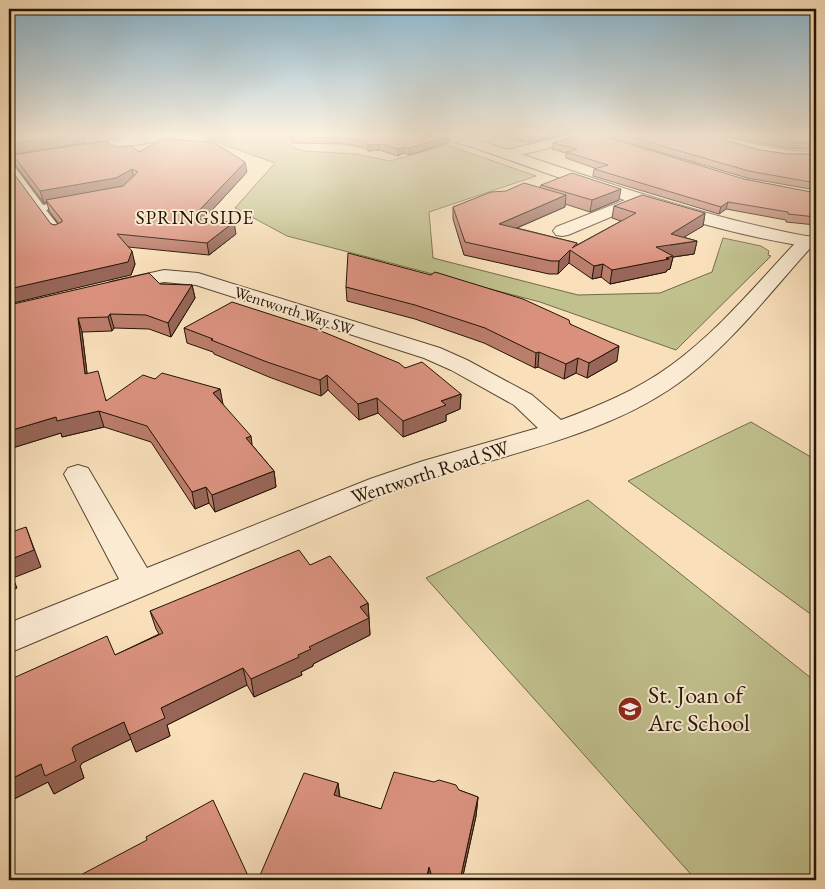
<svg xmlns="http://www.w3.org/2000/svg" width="825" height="889" font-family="'EB Garamond',serif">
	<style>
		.green { fill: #c1c18e; stroke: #726a49 }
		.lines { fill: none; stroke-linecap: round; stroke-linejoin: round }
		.service-casing { stroke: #594732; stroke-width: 3 }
		.minor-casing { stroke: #594732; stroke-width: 2 }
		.tertiary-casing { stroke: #594732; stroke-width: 2 }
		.service { fill: #fbebd3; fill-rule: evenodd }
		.minor { fill: #fbebd3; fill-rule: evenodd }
		.tertiary { fill: #fbebd3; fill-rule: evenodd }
		.wall { fill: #bb7d6c; stroke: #241404 }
		.shaded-wall { fill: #986658; stroke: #241404 }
		.building { fill: #d9917e; stroke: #241404 }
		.labels { text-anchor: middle; stroke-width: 4; stroke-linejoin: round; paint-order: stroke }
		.far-street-label { font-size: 16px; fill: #241404; stroke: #fbebd3 }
		.far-quarter-label { font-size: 19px; letter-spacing: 1px; fill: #241404; stroke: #fbebd3 }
		.street-label { font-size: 20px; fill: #241404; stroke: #fbebd3 }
		.near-poi-label { font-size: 24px; fill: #241404; stroke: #fbebd3; text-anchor: start }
	</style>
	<rect width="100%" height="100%" fill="#f9e0bb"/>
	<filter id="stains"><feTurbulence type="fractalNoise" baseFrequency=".004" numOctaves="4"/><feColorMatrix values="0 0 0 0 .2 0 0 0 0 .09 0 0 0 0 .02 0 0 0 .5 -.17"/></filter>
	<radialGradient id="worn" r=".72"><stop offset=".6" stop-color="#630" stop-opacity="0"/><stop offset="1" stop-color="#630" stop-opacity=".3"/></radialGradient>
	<g class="green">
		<polygon points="221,135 291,135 291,147 304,151 355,154 390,161 447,145 536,176 429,212 433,258 578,295 660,293 712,272 723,238 761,246 769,251 768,255 771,256 676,350 540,302 287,236 235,208 275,163 205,138"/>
		<polygon points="751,422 816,460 816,618 628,481"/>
		<polygon points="588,500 816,682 816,880 696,880 426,578"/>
	</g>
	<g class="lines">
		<defs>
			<polygon id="service" points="9,163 12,163 43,205 70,201 70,205 46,210 64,233 62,235 56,235 9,170"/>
			<g id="minor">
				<polygon points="568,135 590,135 589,138 508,158 501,154 503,151"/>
				<path d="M700,135C740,135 774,155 816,151V159C776,163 739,149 701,138Z"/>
				<polygon points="638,195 644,197 646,200 644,203 568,235 562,236 556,235 553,231 556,227"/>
				<path d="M807,236L813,237L816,241L813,245C773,289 736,338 688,376C605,441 487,456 390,492L9,653V623L119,579L64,474L68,468L78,465L88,468L147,568L370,479L423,461L538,428L514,405L451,370L424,358L196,285L164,282L117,292L110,290L107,286L110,282L164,270L198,273L440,348L467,360L532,395L561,420C599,406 637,390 670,366C720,330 759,281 801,237Z"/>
			</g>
			<g id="tertiary">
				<polygon points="146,135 178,135 172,139 9,165 9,157"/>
				<path d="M438,135H459L482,141C594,178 700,217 816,238V248C698,231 585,186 472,147L439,138Z"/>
			</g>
		</defs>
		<use href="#service" class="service-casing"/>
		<use href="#minor" class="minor-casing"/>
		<use href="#tertiary" class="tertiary-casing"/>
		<use href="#service" class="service"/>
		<use href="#minor" class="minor"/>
		<use href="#tertiary" class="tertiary"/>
	</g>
	<g class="wall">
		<polygon points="286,135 444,135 449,136 448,143 409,155 404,153 398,156 379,150 368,151 365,148 344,144 293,143 292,137"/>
		<polygon points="500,135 560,135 529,143"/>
		<polygon points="603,135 707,135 759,150 788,154 816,154 816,190 747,178"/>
		<polygon points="721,135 816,135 816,149 786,148"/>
		<polygon points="553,143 816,193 816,225 786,222 786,220 726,209 719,214 593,176 594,169 597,169 566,158 566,153 552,149"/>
		<polygon points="116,147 139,152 247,172 203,220 236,234 209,255 128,247 135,264 131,275 51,224 55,225 59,224 49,211 47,202 44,203 16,166 13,155"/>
		<polygon points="541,185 619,200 590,212 565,204 565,207 517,228 577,243 577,245 621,221 612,218 614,206 705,213 703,226 683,237 697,241 694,254 673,257 670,269 667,270 666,272 610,284 601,277 592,279 569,263 558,274 549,274 464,255 453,219 453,207 540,188"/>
		<polygon points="160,284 192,285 195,298 171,337 149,329 114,328 112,331 82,332 87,374 107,401 155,379 220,389 222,403 252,445 274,471 276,487 215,512 209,503 195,509 151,442 104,427 62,437 61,433 9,449 9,305"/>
		<polygon points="346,287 570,324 617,361 587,378 576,373 564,379 538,367 535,368 484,343 415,319 347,301"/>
		<polygon points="184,328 405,368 461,394 460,409 446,415 446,421 403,437 378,413 359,420 328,390 321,396 269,377 214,354 213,352 187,343"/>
		<polygon points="310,565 368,603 370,635 313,664 313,666 301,672 302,675 254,697 247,685 167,725 170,736 136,752 131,739 82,763 80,766 84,778 54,794 48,782 12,800 9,794 9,680 115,655 159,634 156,629 150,611"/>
		<polygon points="338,783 340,797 381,809 459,790 478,797 476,816 462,880 258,880"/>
	</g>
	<g class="shaded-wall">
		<polygon points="69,135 84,135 86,143 9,155 9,144"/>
		<polygon points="536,135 560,135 529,143 529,137"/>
		<polygon points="449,136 448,143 409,155 409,148"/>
		<polygon points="379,144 379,150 368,151 368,145"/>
		<polygon points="404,147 404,153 398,156 398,149"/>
		<polygon points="245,162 247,172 193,231 191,219"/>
		<polygon points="132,169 134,180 118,189 46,200 47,202 44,203 40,191"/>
		<polygon points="621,189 619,200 590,212 592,200"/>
		<polygon points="566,195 565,207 498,236 499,224"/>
		<polygon points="728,202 726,209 719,214 721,207"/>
		<polygon points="705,213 703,226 671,245 697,241 694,254 673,257 670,269 667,270 666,272 610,284 612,270 656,247 671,234"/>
		<polygon points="234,222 236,234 209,255 207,243"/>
		<polygon points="570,250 569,263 558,274 559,261"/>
		<polygon points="132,251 135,264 131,275 9,304 9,289"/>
		<polygon points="603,264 601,277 592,279 594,266"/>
		<polygon points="192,285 195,298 171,337 168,323"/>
		<polygon points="110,314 114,328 112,331 108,317"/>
		<polygon points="78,318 82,332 89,389 85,374"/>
		<polygon points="619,346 617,361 587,378 589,363"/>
		<polygon points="539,352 538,367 535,368 536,353"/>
		<polygon points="578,358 576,373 564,379 566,364"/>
		<polygon points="327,375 328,390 321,396 320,380"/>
		<polygon points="220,389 223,404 213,393"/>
		<polygon points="461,394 460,409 446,415 446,421 403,437 403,421 441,401"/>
		<polygon points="377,398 378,413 359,420 358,404"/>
		<polygon points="99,411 104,427 62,437 61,433 9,449 9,431 56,417"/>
		<polygon points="251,436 253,452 246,438"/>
		<polygon points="274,471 276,487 215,512 212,495"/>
		<polygon points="206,487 209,503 195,509 192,492"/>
		<polygon points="26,527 41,567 13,578 17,588 9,592 9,560"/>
		<polygon points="368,603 370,635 313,664 313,666 301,672 302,675 254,697 251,679 298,655 360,607"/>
		<polygon points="243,668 247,685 167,725 170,736 136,752 129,735 161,708"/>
		<polygon points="124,722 131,739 82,763 80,766 84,778 54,794 48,782 12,800 9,794 9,780 72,749 74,746"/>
		<polygon points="338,783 340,802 334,795"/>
		<polygon points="478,797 476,816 462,880 460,880"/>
		<polygon points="429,867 429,880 426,880"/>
	</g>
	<g class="building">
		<polygon points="9,135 69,135 9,144"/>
		<polygon points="293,135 444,135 449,136 409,148 404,147 398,149 379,144 368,145 365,142 343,138 292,137"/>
		<polygon points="524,135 536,135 529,137"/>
		<polygon points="582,135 600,135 744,179 816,193 816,217 788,214 788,212 728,202 721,207 594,169 608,165 566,152 577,149 553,143"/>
		<polygon points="624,135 707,135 759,150 788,154 816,154 816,183 749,171"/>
		<polygon points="752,135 816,135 816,143 788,142"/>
		<polygon points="163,139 213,142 245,162 191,219 234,222 207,243 117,234 132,251 128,262 9,289 9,167 51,224 55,225 62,222 62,220 46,200 123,186 138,172 132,169 116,178 40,191 13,155 104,141 116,147 131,146 139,152"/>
		<polygon points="572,173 621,189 592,200 541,185"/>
		<polygon points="524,183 566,195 499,224 577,243 572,248 636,213 614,206 642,195 705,213 671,234 697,241 656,247 673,256 666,258 669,259 612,270 603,264 594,266 570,250 559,261 551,261 465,242 453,207 491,192 506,191"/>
		<polygon points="348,253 431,275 435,272 523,299 569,320 570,324 619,346 589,363 578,358 566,364 539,352 536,353 485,328 415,305 346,287"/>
		<polygon points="149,273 160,284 192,285 168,323 146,315 110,314 108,317 78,318 85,374 98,371 106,401 143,375 155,379 162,373 220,389 213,393 251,436 246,438 274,471 212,495 206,487 192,492 147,426 99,411 57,421 56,417 9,431 9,305"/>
		<polygon points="232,302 316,329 399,363 405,368 422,362 461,394 441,401 446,405 403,421 377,398 358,404 327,375 320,380 267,362 211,340 213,339 184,328"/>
		<polygon points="26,527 34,550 9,560 9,533"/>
		<polygon points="299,550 310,565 330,556 368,603 360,607 369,618 309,647 311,649 298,655 299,657 251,679 243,668 161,708 165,718 129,735 124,722 74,746 72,749 76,761 45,776 41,764 9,780 9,680 107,636 115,655 163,633 150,611"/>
		<polygon points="394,772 434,782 439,780 456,785 459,790 478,797 460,880 433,880 429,867 426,880 258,880 304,773 338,783 334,795 381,809"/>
		<polygon points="213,800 250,880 75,880 75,878 147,840 146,837"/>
	</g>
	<linearGradient id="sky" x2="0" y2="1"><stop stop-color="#8ab8d2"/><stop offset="0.52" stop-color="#fcf1e0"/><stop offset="1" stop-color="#fcf1e0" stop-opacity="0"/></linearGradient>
	<rect width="825" height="260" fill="url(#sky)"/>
	<defs>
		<symbol id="school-disc" viewBox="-11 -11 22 22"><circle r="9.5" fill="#8f2418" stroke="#fbebd3"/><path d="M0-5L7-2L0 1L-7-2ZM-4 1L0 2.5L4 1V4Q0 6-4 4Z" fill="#fff"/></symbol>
	</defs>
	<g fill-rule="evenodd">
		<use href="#school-disc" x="616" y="695" width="28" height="28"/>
	</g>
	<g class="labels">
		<g class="far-street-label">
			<text transform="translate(294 310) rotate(18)" y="6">Wentworth Way SW</text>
		</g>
		<g class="far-quarter-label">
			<text x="195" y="224">SPRINGSIDE</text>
		</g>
		<g class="street-label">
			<text transform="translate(430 472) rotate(-18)" y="7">Wentworth Road SW</text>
		</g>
		<g class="near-poi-label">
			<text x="648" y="703">St. Joan of<tspan x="648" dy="28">Arc School</tspan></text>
		</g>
	</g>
	<rect width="825" height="889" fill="none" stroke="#f9e0bb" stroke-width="30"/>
	<rect x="10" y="10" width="805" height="869" fill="none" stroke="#241404" stroke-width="2.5"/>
	<rect x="15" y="15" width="795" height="859" fill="none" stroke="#241404"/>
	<rect width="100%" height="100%" filter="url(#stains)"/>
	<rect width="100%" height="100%" fill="url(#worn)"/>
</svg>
